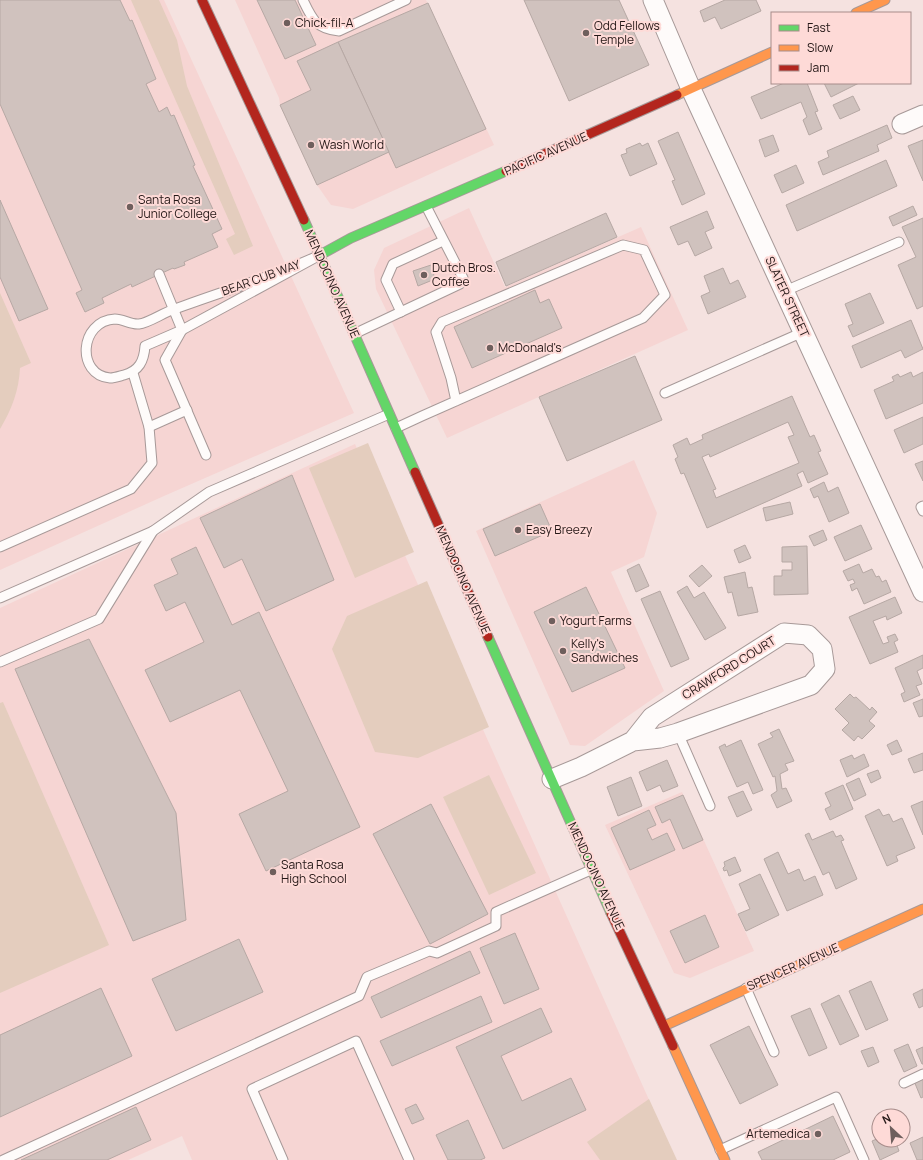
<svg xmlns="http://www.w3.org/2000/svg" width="923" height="1160" font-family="Manrope,sans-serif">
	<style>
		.built { fill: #f6d5d3 }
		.green { fill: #e4cdbe }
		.building { fill: #d0c2be; stroke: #b6a8a4; fill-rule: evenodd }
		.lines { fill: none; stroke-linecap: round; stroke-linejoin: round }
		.lane-casing { stroke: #a79998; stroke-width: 11 }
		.street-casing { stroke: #a79998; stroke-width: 21 }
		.fast-casing { stroke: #a79998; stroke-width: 11 }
		.slow-casing { stroke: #a79998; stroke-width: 11 }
		.jam-casing { stroke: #a79998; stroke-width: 11 }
		.lane { stroke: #fefbfa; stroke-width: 9 }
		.street { stroke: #fefbfa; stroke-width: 19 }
		.fast { stroke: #63d668; stroke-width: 9 }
		.slow { stroke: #ff974d; stroke-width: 9 }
		.jam { stroke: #b3261e; stroke-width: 9 }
		.poi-dot { fill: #6e5f5d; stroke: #fedad7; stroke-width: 1.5 }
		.labels { text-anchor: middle; stroke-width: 4; stroke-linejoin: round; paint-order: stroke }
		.poi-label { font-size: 12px; fill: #251817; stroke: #fedad7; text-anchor: start }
		.street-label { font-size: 12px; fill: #251817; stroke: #fedad7 }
	</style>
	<rect width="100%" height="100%" fill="#f5e2e0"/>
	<g class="built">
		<polygon points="0,0 164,0 354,413 164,496 0,570"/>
		<polygon points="235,0 426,0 494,145 353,209 331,205 317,185 280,105 279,98"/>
		<polygon points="469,208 505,287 641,227 688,330 447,438 376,289 374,270 384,248"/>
		<polygon points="355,444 676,1160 192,1160 182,1136 128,1160 0,1160 0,608"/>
		<polygon points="634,460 657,513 644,557 611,572 664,691 585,746 570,745 476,531"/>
		<polygon points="682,792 754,951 690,978 674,973 605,825"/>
	</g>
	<g class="green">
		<polygon points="131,0 159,0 177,40 187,86 253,246 234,255 226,239 235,234"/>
		<path d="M0,293L31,363L20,368C19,390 12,409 0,429Z"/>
		<polygon points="368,443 414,552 355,578 309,468"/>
		<polygon points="427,581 489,727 418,758 375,752 332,649 347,616"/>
		<polygon points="3,702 109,945 0,993 0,703"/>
		<polygon points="489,775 536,873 489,895 443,797"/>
		<polygon points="649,1099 677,1160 600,1160 587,1142"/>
	</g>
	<g class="building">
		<polygon points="0,0 120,0 130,21 132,20 156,79 146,84 159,112 167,107 171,116 174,115 195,165 193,166 222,229 212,234 218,247 184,262 185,265 174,269 173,268 132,287 131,284 102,298 104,303 85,312 76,293 82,290 0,104"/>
		<polygon points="257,0 295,0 316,45 285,59"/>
		<polygon points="524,0 619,0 649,65 569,101"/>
		<polygon points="725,0 756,0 761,11 721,29 715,17 704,22 700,11"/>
		<polygon points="428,3 486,129 396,168 338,42"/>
		<polygon points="338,42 389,152 317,185 280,105 311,90 297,61"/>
		<polygon points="784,83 807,83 818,111 815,112 822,129 809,135 803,120 807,117 801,102 761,119 751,97"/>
		<polygon points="824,83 859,83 831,97"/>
		<polygon points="853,96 860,110 840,119 833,105"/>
		<polygon points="887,125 892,138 877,145 879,151 823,175 818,162 829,157 827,151"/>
		<polygon points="678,132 705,194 682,205 672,181 675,180 658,141"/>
		<polygon points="773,135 779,151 765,157 759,140"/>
		<polygon points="923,140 923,181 908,146"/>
		<polygon points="640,143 642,146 648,143 657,164 630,176 621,155 627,153 626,149"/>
		<polygon points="886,160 897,186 797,231 786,205"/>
		<polygon points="796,165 804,183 782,193 774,175"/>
		<polygon points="0,200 48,309 19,321 0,277"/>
		<polygon points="913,206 917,215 893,226 889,217"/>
		<polygon points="707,211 714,228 705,232 712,248 695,256 688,241 678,245 670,227"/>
		<polygon points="606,213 617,237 506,286 496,262"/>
		<polygon points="923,218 923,306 917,309 898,265 916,257 902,227"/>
		<polygon points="431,265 435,279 418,286 413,271"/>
		<polygon points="723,268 730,284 738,280 746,297 708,314 701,296 710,292 704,276"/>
		<polygon points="535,290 540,303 549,299 562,328 472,368 454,327"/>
		<polygon points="870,293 884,323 853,337 848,326 853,324 845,304"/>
		<polygon points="911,320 923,349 905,358 901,350 861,368 852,346"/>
		<polygon points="635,356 662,420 567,461 539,397"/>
		<polygon points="911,372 913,377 923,372 923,403 886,419 874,390 894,381 892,377 898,374 900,377"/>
		<path d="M792,396L810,437L814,435L821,451L818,452L828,474L808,483L803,471L797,474L802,486L707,528L684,473L681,474L675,459L678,457L673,445L687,438L690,445L703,439L702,435ZM788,422L794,435L788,437L799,463L716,498L713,490L716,489L702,457L709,454L710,457Z"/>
		<polygon points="923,417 923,444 904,453 894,430"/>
		<polygon points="923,461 923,481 915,464"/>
		<polygon points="292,475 334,580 266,611 242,559 224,568 200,518"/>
		<polygon points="824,482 828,492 838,487 849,513 829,522 818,496 814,498 810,489"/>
		<polygon points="790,502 793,514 766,521 763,508"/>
		<polygon points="540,504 552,531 495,556 483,529"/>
		<polygon points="861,525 872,549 845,561 834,537"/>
		<polygon points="823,530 827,540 814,546 809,536"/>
		<polygon points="745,545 751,558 739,563 734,550"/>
		<polygon points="807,546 808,594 774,595 774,576 782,576 782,570 792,570 792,562 782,562 782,547"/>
		<polygon points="196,547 232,625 259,612 360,827 266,871 239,814 288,791 240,690 170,722 145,670 204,642 185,602 166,611 154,585 178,574 171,559"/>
		<polygon points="639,564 649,586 636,592 627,570"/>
		<polygon points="859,564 863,573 872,569 876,577 879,576 882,582 886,580 891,592 864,604 857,588 852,591 850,585 855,583 853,579 848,581 843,571"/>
		<polygon points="702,565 712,576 699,587 689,576"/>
		<polygon points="745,572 748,588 752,587 758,612 738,616 732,592 728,593 724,577"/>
		<polygon points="687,586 694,598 704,592 726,628 705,640 677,592"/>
		<polygon points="586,587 625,668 572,692 534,612"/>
		<polygon points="660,591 689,659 671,667 641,599"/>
		<polygon points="895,597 902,613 887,620 886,616 873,621 883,644 889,642 887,637 895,634 898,640 894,642 898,652 870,664 849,617"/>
		<polygon points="89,639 176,813 186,920 133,941 15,669"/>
		<polygon points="923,655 923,668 917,671 922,684 916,686 920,695 904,702 901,694 905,692 895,668"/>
		<polygon points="850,694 854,698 856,697 870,710 872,707 877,712 869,721 875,726 862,739 858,736 854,741 842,730 849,723 835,709"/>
		<polygon points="923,699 923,716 919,717 913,703"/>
		<polygon points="779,729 794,761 785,764 788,770 780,774 782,789 786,788 792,801 777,808 771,795 777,791 775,776 773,777 758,744 773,737 770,733"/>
		<polygon points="741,740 763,790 753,794 748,782 737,787 719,747 725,744 726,747"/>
		<polygon points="897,740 902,751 892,755 887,745"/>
		<polygon points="923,753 923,770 914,773 908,759"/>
		<polygon points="864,754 869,766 847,777 840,760 852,755 854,759"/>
		<polygon points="667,760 678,786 663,792 660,785 647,791 639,772"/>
		<polygon points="878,770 881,778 871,783 867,774"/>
		<polygon points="631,777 642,806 618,816 607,787"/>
		<polygon points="859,778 866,795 854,801 846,784"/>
		<polygon points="843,785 853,809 830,820 825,809 831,806 825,793"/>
		<polygon points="743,791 752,810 737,817 728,797"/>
		<polygon points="683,795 703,840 683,849 670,819 662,823 655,807"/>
		<polygon points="923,801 923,835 911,806"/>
		<polygon points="431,804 488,914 430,944 373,834"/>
		<polygon points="879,809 883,816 889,814 893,822 902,818 915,848 896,856 898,861 887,866 865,816"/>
		<polygon points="649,810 656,825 647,829 652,840 667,833 675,850 630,870 611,828"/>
		<polygon points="833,831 836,837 841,835 844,840 841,841 857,879 836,889 829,872 823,875 805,835 809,833 812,840"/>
		<polygon points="778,852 788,874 799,869 804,881 815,876 823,895 787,911 764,859"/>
		<polygon points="735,857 741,871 729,876 727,870 724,871 723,868 725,866 724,862"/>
		<polygon points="760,874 779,915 746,931 738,914 750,909 739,884"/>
		<polygon points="705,915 719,947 685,963 670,931"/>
		<polygon points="515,933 539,989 504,1004 480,948"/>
		<polygon points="239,939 263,992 176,1031 152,979"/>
		<polygon points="470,951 480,973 381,1018 371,997"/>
		<polygon points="871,981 888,1020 866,1030 849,991"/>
		<polygon points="101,988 132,1056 0,1117 0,1035"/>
		<polygon points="923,989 923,1006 919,1008 913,994"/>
		<polygon points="839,995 859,1036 840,1045 821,1004"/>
		<polygon points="481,996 492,1022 392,1066 380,1041"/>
		<polygon points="541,1008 552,1032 501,1056 522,1101 571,1078 586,1110 503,1149 456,1047"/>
		<polygon points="810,1008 827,1048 809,1056 791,1016"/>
		<polygon points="749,1026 778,1085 740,1104 710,1045"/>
		<polygon points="908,1044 917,1066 904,1072 894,1050"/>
		<polygon points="873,1047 879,1062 868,1067 861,1051"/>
		<polygon points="923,1047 923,1064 922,1064 916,1050"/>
		<polygon points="923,1078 923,1097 921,1098 914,1081"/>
		<polygon points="416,1104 424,1119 412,1124 405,1109"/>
		<polygon points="136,1107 151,1140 107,1160 21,1160"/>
		<polygon points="833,1116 850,1152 833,1160 762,1160 758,1152"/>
		<polygon points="468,1120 485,1158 480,1160 448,1160 436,1135"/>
		<polygon points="923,1137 923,1160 917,1160 910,1143"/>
		<polygon points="879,1138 879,1140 895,1140 899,1151 880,1160 872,1141"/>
	</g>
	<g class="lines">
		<defs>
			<g id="lane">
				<path d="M303,0C312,19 316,29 339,31L406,0"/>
				<path d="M320,255L182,330L145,346C144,361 139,371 124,375C120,376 114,378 110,378C76,375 79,321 115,319C123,319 131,325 139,324C149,323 164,312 175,309C223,291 273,277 320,255Z"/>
				<polyline points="159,274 182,330"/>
				<polyline points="785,291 899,242"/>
				<polyline points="401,312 386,280 393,264 443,241"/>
				<polyline points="182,330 165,360 206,455"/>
				<polyline points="354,334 460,284 463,278 426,206"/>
				<polyline points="665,393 803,332"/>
				<polyline points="149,427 187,410"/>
				<polyline points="396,428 422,416 643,318 665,295 644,250 623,245 442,322 436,332 451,378 456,401"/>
				<polyline points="923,506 921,507 923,511"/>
				<polyline points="0,547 131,489 152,463 149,427 133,373"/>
				<polyline points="0,598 153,531"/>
				<polyline points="0,662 99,619 153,531 209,492 389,414"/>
				<polyline points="678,733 710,806"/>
				<polyline points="746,988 774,1052"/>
				<polyline points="904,1083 923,1074"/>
				<polyline points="720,1150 836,1097 864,1160"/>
				<polyline points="3,1160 359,996 367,977 429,951 437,953 496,926 496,912 593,869"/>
				<polyline points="283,1160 252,1089 356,1041 409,1160"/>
			</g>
			<g id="street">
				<polyline points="653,0 691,89 923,592"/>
				<polyline points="902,124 923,115"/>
				<polyline points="552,779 581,767 633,741 660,738 678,733 811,685 825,669 822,649 808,635 784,633 652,717 633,741"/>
			</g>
			<g id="fast">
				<polyline points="304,220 415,472"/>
				<polyline points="320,255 351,238 506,171"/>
				<polyline points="488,637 611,913"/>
			</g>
			<g id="slow">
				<polyline points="856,13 885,0"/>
				<polyline points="677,95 772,52"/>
				<polyline points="664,1026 923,909"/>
				<polyline points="673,1046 725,1160"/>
			</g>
			<g id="jam">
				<polyline points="202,0 304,220"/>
				<polyline points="506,171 677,95"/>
				<polyline points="415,472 488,637"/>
				<polyline points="611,913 673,1046"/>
			</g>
		</defs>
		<use href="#lane" class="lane-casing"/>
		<use href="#street" class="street-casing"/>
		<use href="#fast" class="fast-casing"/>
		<use href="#slow" class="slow-casing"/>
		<use href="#jam" class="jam-casing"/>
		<use href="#lane" class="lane"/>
		<use href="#street" class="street"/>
		<use href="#fast" class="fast"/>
		<use href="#slow" class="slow"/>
		<use href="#jam" class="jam"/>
	</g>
	<g class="poi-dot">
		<circle cx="287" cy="23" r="4"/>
		<circle cx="586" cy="33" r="4"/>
		<circle cx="311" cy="145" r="4"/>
		<circle cx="130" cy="207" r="4"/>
		<circle cx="424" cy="275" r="4"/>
		<circle cx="490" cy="348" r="4"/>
		<circle cx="518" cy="530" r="4"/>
		<circle cx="552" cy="621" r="4"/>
		<circle cx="563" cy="651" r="4"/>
		<circle cx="273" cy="872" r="4"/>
		<circle cx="818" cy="1134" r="4"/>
	</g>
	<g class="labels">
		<g class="poi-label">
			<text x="295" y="27">Chick-fil-A</text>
			<text x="594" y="30">Odd Fellows<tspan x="594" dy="14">Temple</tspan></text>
			<text x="319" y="149">Wash World</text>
			<text x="138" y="204">Santa Rosa<tspan x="138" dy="14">Junior College</tspan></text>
			<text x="432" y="272">Dutch Bros.<tspan x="432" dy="14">Coffee</tspan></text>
			<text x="498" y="352">McDonald's</text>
			<text x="526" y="534">Easy Breezy</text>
			<text x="560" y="625">Yogurt Farms</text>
			<text x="571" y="648">Kelly's<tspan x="571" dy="14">Sandwiches</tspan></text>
			<text x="281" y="869">Santa Rosa<tspan x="281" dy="14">High School</tspan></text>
			<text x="810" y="1138" text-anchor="end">Artemedica</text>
		</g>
		<g class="street-label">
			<text transform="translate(546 154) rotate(-24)" y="4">PACIFIC AVENUE</text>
			<text transform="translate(261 278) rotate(-20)" y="4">BEAR CUB WAY</text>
			<text transform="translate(332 284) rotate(66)" y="4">MENDOCINO AVENUE</text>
			<text transform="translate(787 297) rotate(65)" y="4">SLATER STREET</text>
			<text transform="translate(463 580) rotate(66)" y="4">MENDOCINO AVENUE</text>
			<text transform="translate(729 668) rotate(-32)" y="4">CRAWFORD COURT</text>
			<text transform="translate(596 876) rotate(65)" y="4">MENDOCINO AVENUE</text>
			<text transform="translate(793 967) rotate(-24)" y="4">SPENCER AVENUE</text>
		</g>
	</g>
	<rect x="771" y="12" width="140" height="72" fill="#fedad7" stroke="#a78c8a"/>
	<rect x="779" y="25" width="20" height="6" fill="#63d668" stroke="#a78c8a"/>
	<text x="807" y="32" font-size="12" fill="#251817">Fast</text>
	<rect x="779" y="45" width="20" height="6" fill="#ff974d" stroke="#a78c8a"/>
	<text x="807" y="52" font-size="12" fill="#251817">Slow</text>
	<rect x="779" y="65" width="20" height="6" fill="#b3261e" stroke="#a78c8a"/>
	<text x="807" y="72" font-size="12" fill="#251817">Jam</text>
	<g transform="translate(891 1128) rotate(334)"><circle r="19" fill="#fedad7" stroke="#a78c8a"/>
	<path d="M0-3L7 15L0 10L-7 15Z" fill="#6e5f5d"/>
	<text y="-6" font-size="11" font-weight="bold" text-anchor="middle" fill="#251817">N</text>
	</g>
</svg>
